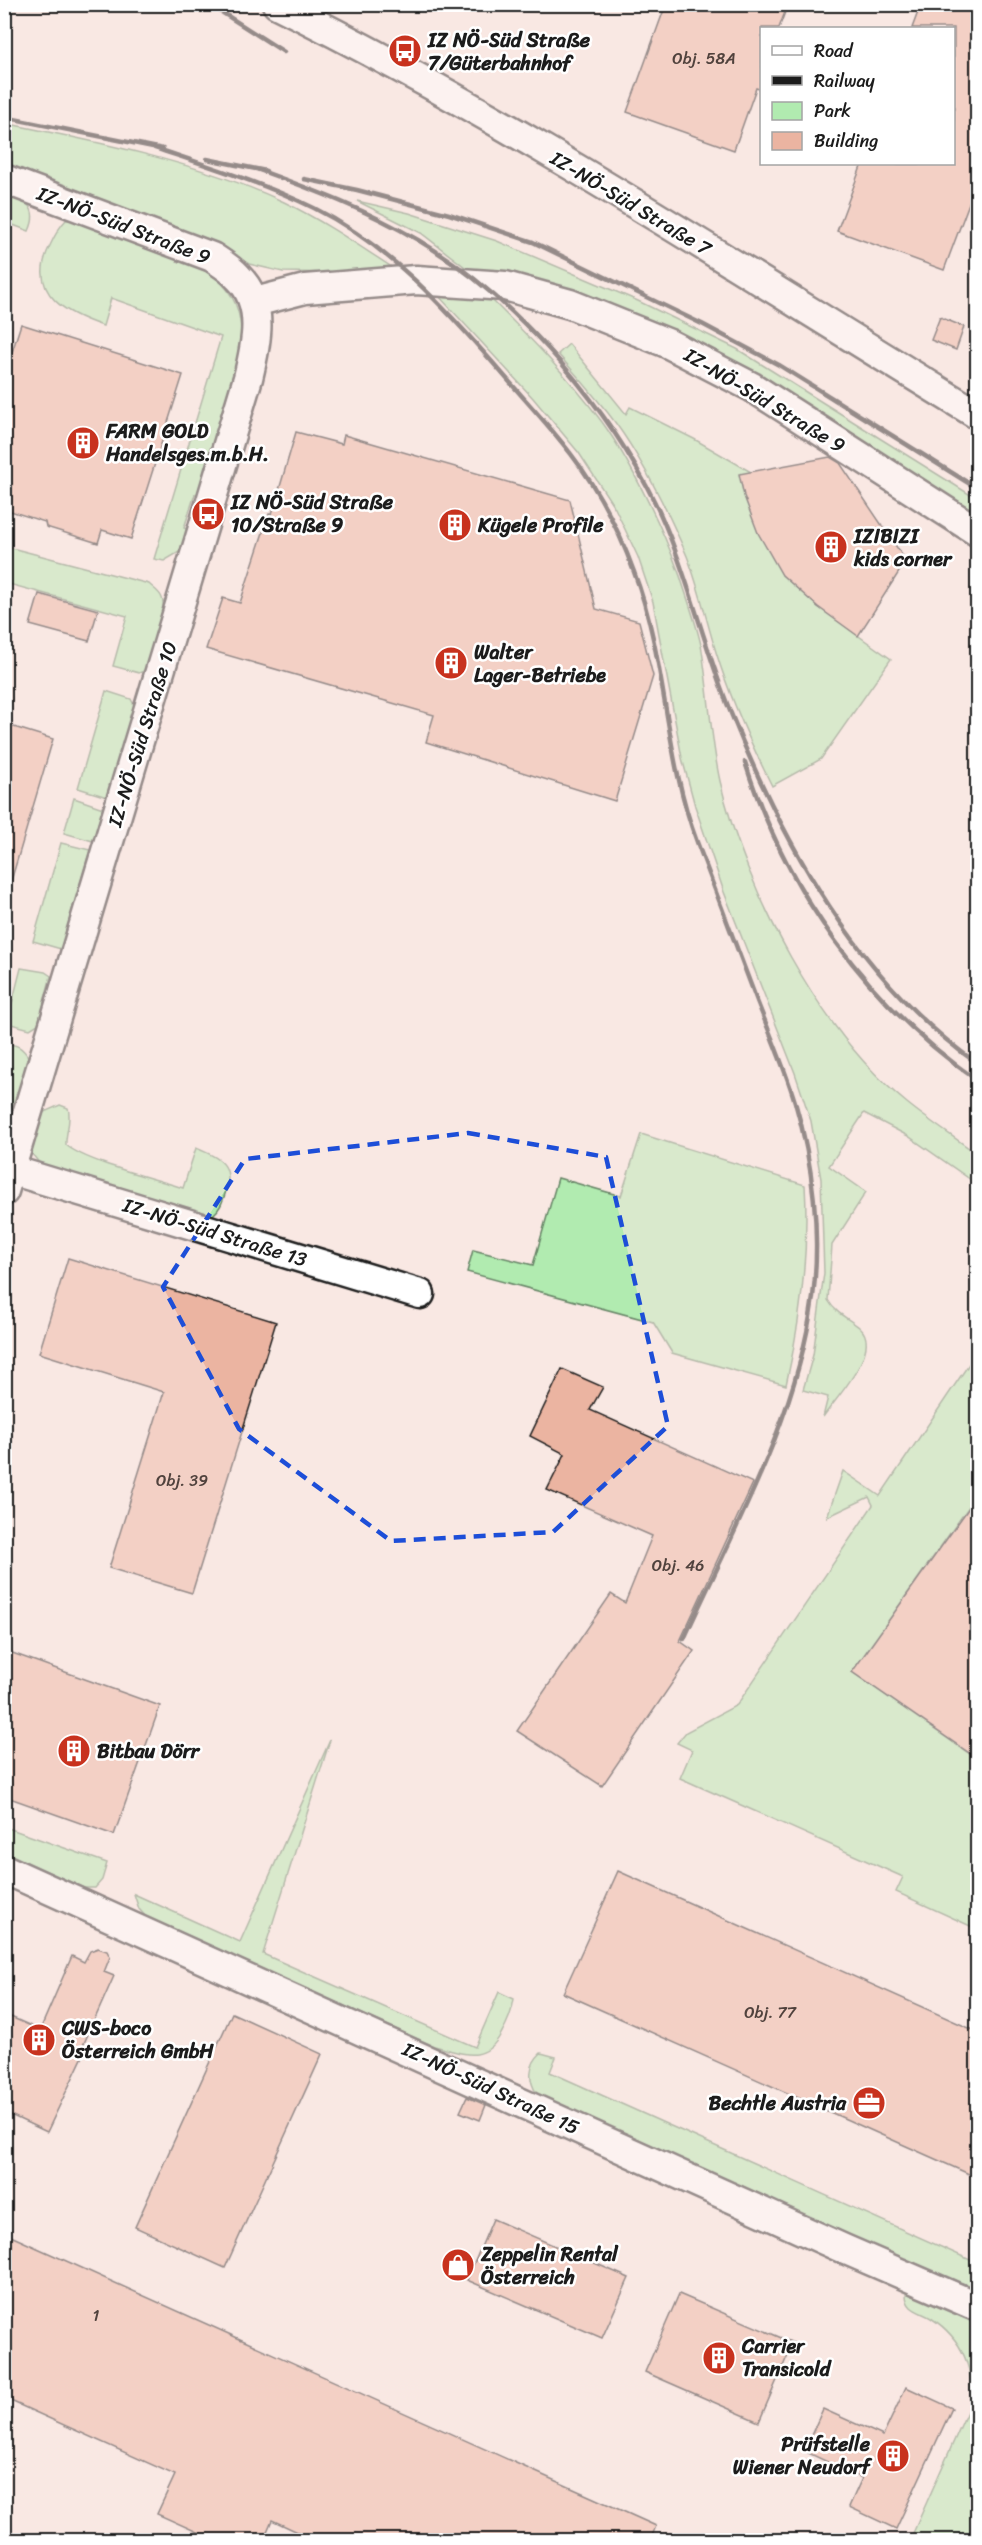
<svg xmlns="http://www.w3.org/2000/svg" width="982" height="2545" font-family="Sriracha,sans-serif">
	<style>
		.green { fill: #b1ebb0; stroke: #668466; stroke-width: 1.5 }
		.building { fill: #ebb4a1; stroke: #1c1c1c; stroke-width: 1.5 }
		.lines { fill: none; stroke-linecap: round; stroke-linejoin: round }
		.minor-casing { stroke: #1c1c1c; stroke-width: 33 }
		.minor { stroke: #fff; stroke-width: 28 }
		.rail { stroke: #1c1c1c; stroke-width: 4.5 }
		.marked { fill: none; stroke: #1d4ed8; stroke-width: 4.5; stroke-dasharray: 12 8; stroke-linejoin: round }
		.labels { text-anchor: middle; stroke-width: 5; stroke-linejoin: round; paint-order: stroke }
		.number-label { font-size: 16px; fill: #50423d }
		.poi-label { font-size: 20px; font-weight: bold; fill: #1c1c1c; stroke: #fff; text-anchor: start }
		.street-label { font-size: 20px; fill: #1c1c1c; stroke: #fff }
	</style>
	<rect width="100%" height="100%" fill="#f9e8e3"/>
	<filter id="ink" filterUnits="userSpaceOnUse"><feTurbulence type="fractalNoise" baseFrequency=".0167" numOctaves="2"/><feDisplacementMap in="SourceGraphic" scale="12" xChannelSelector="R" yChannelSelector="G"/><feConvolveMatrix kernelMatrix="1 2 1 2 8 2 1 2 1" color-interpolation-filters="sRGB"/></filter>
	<g filter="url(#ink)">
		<g class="green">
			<path d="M4,123C95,141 201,163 284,202C323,221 358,245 393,268L337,273L283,272L249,264L213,242L5,164Z"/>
			<path d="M4,193C25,200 40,207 29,231L5,222Z"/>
			<polygon points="357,201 409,213 497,241 638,301 737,349 977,499 977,517 797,403 469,270 421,233"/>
			<path d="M66,220H81C105,230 130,239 154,248C211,269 248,285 240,354L199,494H195L184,528L188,529L181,551L164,561L154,559L221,337L111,298L103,326C67,314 30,295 47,252C53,240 56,230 66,220Z"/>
			<path d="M436,293L489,297C528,336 569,377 602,422C631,462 663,529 680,576C687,598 696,622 701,645C709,690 710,736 720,781C745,889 820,1033 907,1103C929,1121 954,1137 977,1154V1184L908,1136L864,1113L829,1166L866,1192L832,1245L828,1300C836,1314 848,1318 860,1328C883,1349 836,1398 823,1417L828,1397L803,1390L813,1355L824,1273L821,1179L811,1121L795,1073L724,892L695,806L682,758L653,602L638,557L615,508L579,453L533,398Z"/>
			<path d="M569,344L626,414L630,407L694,439L751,472L782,575L818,607L891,659L821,759L772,786C750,742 730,698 716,652C706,619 699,587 687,556C666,507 641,455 608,413C592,393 575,373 558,354Z"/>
			<path d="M4,546L149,584C153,588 160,592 162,598C168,612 150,655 146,670L139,673L113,666L127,616L5,583Z"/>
			<polygon points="106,691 131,699 135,707 107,797 78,788"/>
			<polygon points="74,798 103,808 93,841 64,833"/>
			<polygon points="61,843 90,850 61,949 33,941"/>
			<polygon points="21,968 45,972 51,976 38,1024 30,1029 7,1023"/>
			<path d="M5,1044C17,1044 22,1047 29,1058L5,1142Z"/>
			<path d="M60,1105L68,1108C72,1120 65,1133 66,1145C88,1163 154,1178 183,1188L196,1148C220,1158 235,1165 225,1194C222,1203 220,1209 213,1215L203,1214L41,1165L32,1154V1144L39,1119L44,1112Z"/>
			<path d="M641,1134L805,1185C809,1253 801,1319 786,1385L672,1353L653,1322L467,1272L473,1250L533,1265L558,1178L621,1196Z"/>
			<polygon points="977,1352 977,1495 852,1672 977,1759 977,1929 896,1892 903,1877 680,1778 692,1750 677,1743 686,1732 737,1705 873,1505 869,1497 827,1517 843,1471 880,1496"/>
			<path d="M330,1740L263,1954L475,2047L499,1992L514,1999C512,2012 508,2022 501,2034C484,2065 463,2053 434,2046L147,1918L139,1909L134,1894L240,1942Z"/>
			<polygon points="5,1827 107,1863 102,1880 95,1888 84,1888 5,1852"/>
			<path d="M541,2053L556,2057L550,2072L977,2263V2287L949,2280L537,2094C528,2080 528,2065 541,2053Z"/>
			<path d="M909,2291L977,2320V2540H910L969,2407C976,2371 963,2339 931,2318C919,2311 906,2310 906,2294Z"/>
		</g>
		<g class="building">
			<polygon points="666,4 788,4 779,28 762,28 762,90 756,88 734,150 627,112"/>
			<polygon points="921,4 978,4 978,179 944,270 837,231 862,164 954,164 954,28 912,28"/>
			<polygon points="940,317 964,327 956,350 931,340"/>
			<polygon points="21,324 183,375 131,539 102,530 98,543 46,527 45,522 4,509 4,377"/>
			<polygon points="296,432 342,444 344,435 570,500 596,609 639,621 653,676 615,801 426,742 434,715 206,649 223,598 240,603 269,514 272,514"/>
			<polygon points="830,457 840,463 906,561 858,636 818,607 782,575 758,533 744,496 739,474"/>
			<polygon points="39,594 98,610 89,641 30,625"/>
			<polygon points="4,724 53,739 9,888 4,887"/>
			<polygon points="68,1258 276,1322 192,1593 109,1568 164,1392 39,1353"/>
			<polygon points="562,1369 603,1387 590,1410 753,1483 680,1641 694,1651 602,1786 517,1731 611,1594 625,1603 652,1536 547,1490 565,1454 530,1436"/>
			<polygon points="978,1495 978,1759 852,1672"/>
			<polygon points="4,1650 160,1706 114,1835 4,1796"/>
			<polygon points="618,1871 978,2032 978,2178 563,1993"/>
			<polygon points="98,1948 107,1951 110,1957 104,1972 114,1976 81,2050 85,2052 47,2132 4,2112 4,2014 40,2030 72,1956 84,1962 90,1951"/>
			<polygon points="232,2013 322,2054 225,2268 135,2227"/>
			<polygon points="467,2097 486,2105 480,2120 460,2112"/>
			<polygon points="493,2219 629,2278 602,2338 467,2280"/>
			<polygon points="4,2233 656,2526 650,2541 317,2541 272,2520 263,2541 217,2541 157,2514 175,2475 4,2398"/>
			<polygon points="679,2294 793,2343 759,2422 645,2372"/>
			<polygon points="906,2387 952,2408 896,2529 849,2507 862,2478 804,2451 823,2409 883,2436"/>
		</g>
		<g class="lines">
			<defs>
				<g id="minor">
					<path d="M277,4C520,124 746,274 978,415"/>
					<path d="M4,179L212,257C221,263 231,269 238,277C266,304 256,345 248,378L4,1191"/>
					<polyline points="255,302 305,289 416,280 505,286 570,304 667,343 752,387 978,532"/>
					<polyline points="11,1170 420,1294"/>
					<polyline points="4,1869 844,2249 978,2307"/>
				</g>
			</defs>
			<use href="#minor" class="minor-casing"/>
			<use href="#minor" class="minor"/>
			<g class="rail">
				<polyline points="209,4 284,52"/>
				<polyline points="4,117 163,149"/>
				<path d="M155,148C208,166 263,183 314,208C390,246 446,309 501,372C524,399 549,425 571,454C598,489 619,530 634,572C667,659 664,755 697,842C717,895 737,948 757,1001C770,1034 785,1068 795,1102C813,1163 821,1233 813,1297C797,1418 734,1529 684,1639"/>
				<polyline points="207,159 266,171"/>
				<path d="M259,170C314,190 367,210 418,240C510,294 597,393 647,487C685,558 700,637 730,711C783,843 859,981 978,1064"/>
				<polyline points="304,179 357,190 449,214 533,242 702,324 779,365 978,489"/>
				<path d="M745,762C786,891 866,1003 978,1081"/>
			</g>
		</g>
	</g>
	<path d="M0 0H982V2545H0ZM468,1133L606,1157L668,1426L553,1532L391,1541L239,1429L163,1287L245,1159Z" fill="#f9e8e3" fill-opacity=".55" fill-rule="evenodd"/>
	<path class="marked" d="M468,1133L606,1157L668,1426L553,1532L391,1541L239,1429L163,1287L245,1159Z"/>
	<defs>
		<symbol id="bus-disc" viewBox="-11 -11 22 22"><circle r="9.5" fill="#c8321e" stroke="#fff"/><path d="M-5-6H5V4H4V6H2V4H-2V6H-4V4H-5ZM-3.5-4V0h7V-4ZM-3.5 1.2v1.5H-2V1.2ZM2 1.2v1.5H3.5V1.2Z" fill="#fff"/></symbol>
		<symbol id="building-disc" viewBox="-11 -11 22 22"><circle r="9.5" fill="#c8321e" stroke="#fff"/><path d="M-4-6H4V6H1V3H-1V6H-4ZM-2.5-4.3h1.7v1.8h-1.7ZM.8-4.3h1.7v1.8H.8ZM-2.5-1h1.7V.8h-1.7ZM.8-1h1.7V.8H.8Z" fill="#fff"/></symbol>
		<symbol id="office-disc" viewBox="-11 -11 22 22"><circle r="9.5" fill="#c8321e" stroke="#fff"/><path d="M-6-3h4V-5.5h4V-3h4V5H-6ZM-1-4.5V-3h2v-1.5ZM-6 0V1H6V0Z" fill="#fff"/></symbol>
		<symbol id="shop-disc" viewBox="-11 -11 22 22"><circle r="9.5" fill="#c8321e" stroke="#fff"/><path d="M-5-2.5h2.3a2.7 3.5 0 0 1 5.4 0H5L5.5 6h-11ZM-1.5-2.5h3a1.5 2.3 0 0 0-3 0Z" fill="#fff"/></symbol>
	</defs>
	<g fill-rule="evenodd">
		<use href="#bus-disc" x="386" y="32" width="38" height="38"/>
		<use href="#building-disc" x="64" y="424" width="38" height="38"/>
		<use href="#bus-disc" x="189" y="495" width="38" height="38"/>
		<use href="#building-disc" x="436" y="506" width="38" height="38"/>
		<use href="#building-disc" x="812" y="528" width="38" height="38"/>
		<use href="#building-disc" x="432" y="644" width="38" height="38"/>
		<use href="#building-disc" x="55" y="1732" width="38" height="38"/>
		<use href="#building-disc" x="20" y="2021" width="38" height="38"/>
		<use href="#office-disc" x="850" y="2084" width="38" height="38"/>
		<use href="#shop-disc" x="439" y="2246" width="38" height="38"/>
		<use href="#building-disc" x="700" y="2339" width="38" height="38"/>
		<use href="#building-disc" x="874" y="2437" width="38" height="38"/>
	</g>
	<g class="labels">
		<g class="number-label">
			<text x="704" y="64">Obj. 58A</text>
			<text x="182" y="1486">Obj. 39</text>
			<text x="678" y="1571">Obj. 46</text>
			<text x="770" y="2018">Obj. 77</text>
			<text x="96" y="2321">1</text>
		</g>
		<g class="poi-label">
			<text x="428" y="47">IZ NÖ-Süd Straße<tspan x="428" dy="23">7/Güterbahnhof</tspan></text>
			<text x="106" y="438">FARM GOLD<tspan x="106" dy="23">Handelsges.m.b.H.</tspan></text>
			<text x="231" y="509">IZ NÖ-Süd Straße<tspan x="231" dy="23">10/Straße 9</tspan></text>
			<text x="478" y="532">Kügele Profile</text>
			<text x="854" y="543">IZIBIZI<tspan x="854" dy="23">kids corner</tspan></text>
			<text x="474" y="659">Walter<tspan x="474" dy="23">Lager-Betriebe</tspan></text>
			<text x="97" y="1758">Bitbau Dörr</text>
			<text x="62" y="2035">CWS-boco<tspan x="62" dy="23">Österreich GmbH</tspan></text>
			<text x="846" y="2110" text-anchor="end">Bechtle Austria</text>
			<text x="481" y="2261">Zeppelin Rental<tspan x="481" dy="23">Österreich</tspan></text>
			<text x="742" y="2353">Carrier<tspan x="742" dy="23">Transicold</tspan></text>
			<text x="870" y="2451" text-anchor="end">Prüfstelle<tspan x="870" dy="23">Wiener Neudorf</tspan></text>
		</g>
		<g class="street-label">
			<text transform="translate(631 203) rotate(31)" y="7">IZ-NÖ-Süd Straße 7</text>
			<text transform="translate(124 225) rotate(21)" y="7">IZ-NÖ-Süd Straße 9</text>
			<text transform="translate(765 400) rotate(31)" y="7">IZ-NÖ-Süd Straße 9</text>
			<text transform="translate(142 734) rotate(-73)" y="7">IZ-NÖ-Süd Straße 10</text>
			<text transform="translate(215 1232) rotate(17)" y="7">IZ-NÖ-Süd Straße 13</text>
			<text transform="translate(491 2088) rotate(25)" y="7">IZ-NÖ-Süd Straße 15</text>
		</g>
	</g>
	<rect width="982" height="2545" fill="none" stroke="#fff" stroke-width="24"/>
	<rect x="12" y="12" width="958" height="2521" fill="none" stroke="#1c1c1c" stroke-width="2" filter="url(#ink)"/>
	<rect x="760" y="27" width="195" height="138" fill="#ffffff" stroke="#a4a4a4" stroke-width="1.5"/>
	<rect x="772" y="46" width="30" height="9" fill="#ffffff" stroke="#a4a4a4" stroke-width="1.5"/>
	<text x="814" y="57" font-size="18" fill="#1c1c1c">Road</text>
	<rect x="772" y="76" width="30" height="9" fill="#1c1c1c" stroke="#a4a4a4" stroke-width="1.5"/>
	<text x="814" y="87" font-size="18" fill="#1c1c1c">Railway</text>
	<rect x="772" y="102" width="30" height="18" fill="#b1ebb0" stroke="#a4a4a4" stroke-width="1.5"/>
	<text x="814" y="117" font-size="18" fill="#1c1c1c">Park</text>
	<rect x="772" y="132" width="30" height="18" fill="#ebb4a1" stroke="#a4a4a4" stroke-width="1.5"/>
	<text x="814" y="147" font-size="18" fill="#1c1c1c">Building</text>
</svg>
